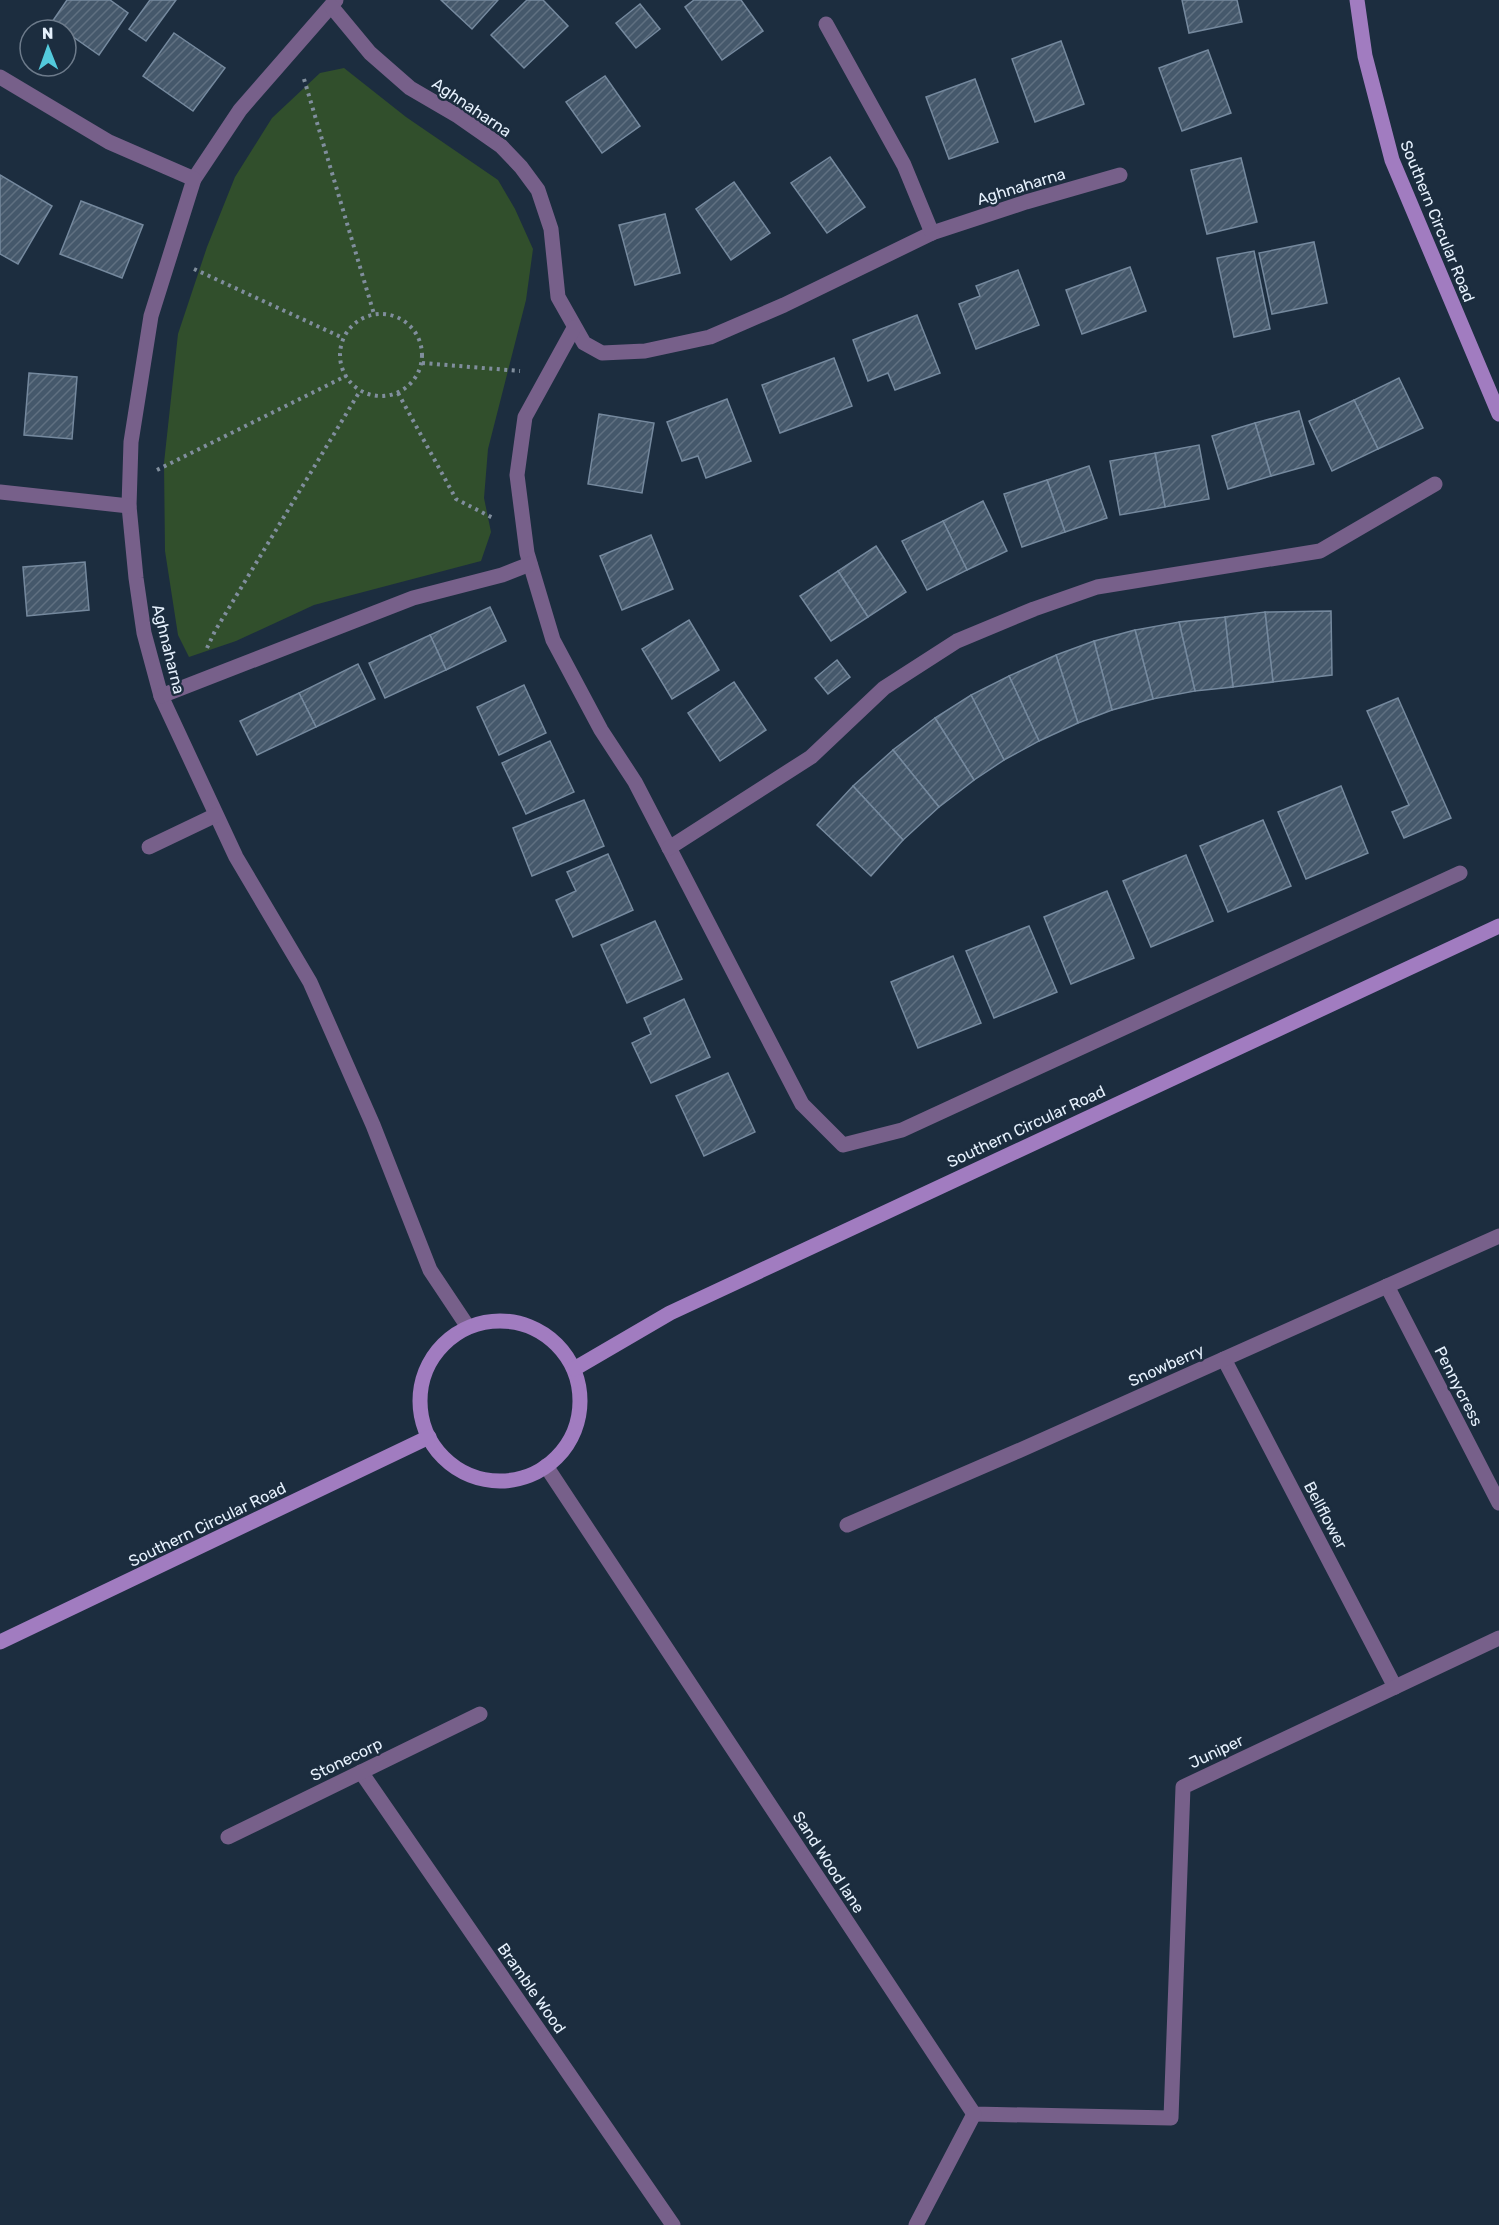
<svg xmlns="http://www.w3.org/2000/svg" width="1499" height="2225" font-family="Rubik,sans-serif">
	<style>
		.green { fill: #314f2c }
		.building { fill: url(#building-hatch); stroke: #75899e; stroke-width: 1.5 }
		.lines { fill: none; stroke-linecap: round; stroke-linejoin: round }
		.path { stroke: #808e9d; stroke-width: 4; stroke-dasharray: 3 4.5; stroke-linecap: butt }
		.street { stroke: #77608a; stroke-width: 15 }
		.secondary { stroke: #a17cc0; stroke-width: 15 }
		.labels { text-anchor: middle; stroke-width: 5; stroke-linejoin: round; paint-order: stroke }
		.street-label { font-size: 16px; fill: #e6f1fd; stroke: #1c2d3f }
	</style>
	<defs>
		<pattern id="building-hatch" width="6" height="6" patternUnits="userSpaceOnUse" patternTransform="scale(1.5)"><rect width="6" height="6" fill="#45586b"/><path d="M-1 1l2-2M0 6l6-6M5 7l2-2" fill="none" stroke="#607081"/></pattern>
	</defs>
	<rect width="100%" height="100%" fill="#1c2d3f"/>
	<polygon class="green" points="344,68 406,117 498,180 515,209 533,249 526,300 488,449 484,498 491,532 481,561 314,605 236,641 189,657 178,635 165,551 164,463 178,334 207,247 235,177 272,118 320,73"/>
	<g class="building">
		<polygon points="67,0 110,0 128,13 99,55 52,22"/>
		<polygon points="150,0 176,0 146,41 129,29"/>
		<polygon points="441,0 498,0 472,29"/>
		<polygon points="527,0 543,0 568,26 524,68 491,35"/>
		<polygon points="694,0 741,0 763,31 722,60 685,7"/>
		<polygon points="1182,0 1237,0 1242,22 1189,33"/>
		<polygon points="640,4 660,29 636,48 616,23"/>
		<polygon points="174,33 225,68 193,111 143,76"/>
		<polygon points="1061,41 1084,104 1035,122 1012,59"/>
		<polygon points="1208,50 1231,113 1182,131 1159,68"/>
		<polygon points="605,76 640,126 602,153 566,102"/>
		<polygon points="975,79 998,142 949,159 926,97"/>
		<polygon points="830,157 865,207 827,233 791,183"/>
		<polygon points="1241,158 1257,222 1207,234 1191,170"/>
		<polygon points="0,175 52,206 18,264 0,254"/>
		<polygon points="734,182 770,233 731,260 696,209"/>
		<polygon points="81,201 143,225 122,278 60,254"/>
		<polygon points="665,214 680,273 635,285 619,225"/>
		<polygon points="1314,242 1327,303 1272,314 1259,253"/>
		<polygon points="1254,251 1270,329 1234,337 1217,258"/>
		<polygon points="1130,267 1146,311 1082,334 1066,290"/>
		<polygon points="1018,270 1039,325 976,349 959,304 980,296 976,286"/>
		<polygon points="917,315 940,373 895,390 888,373 868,381 853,340"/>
		<polygon points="834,358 852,406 780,433 762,385"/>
		<polygon points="29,373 77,377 72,439 24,435"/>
		<polygon points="1399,378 1423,428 1378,449 1354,400"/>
		<polygon points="727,399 751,461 706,478 698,456 682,461 667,422"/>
		<polygon points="1354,400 1378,449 1332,471 1309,421"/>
		<polygon points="1299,411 1314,464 1271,476 1255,423"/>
		<polygon points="599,414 654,423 642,493 588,484"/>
		<polygon points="1255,423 1271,476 1228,489 1212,436"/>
		<polygon points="1199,445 1209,499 1165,507 1155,453"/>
		<polygon points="1155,453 1165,507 1120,515 1110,461"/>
		<polygon points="1089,466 1107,518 1065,532 1047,480"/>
		<polygon points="1047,480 1065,532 1022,547 1004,494"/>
		<polygon points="983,501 1007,551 967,570 943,521"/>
		<polygon points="943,521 967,570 927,590 902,541"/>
		<polygon points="651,535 673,589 622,610 600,556"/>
		<polygon points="876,546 906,592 868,617 838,571"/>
		<polygon points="85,562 89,610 27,616 23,567"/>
		<polygon points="838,571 868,617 831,641 800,596"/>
		<polygon points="490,607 506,641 446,670 430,635"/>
		<polygon points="1331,611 1332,675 1273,682 1265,612"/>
		<polygon points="1265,612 1273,682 1233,687 1225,617"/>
		<polygon points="1225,617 1233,687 1195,691 1179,622"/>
		<polygon points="689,620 719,670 672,699 642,649"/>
		<polygon points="1179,622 1195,691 1153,699 1135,630"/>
		<polygon points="1135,630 1153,699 1112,710 1094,641"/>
		<polygon points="430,635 446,670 385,698 369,663"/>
		<polygon points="1094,641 1112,710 1078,723 1056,655"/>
		<polygon points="1056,655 1078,723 1039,741 1009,676"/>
		<polygon points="837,660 850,677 828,694 815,678"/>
		<polygon points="358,664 375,699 316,727 299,693"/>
		<polygon points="1009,676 1039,741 1004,760 971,695"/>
		<polygon points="734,682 766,730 720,761 688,713"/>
		<polygon points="524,685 546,733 499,755 477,707"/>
		<polygon points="299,693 316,727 257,755 240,721"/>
		<polygon points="971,695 1004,760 974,780 935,718"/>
		<polygon points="1398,698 1451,818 1404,838 1392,812 1409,805 1367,711"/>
		<polygon points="935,718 974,780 939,807 893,750"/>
		<polygon points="550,741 574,792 526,814 502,763"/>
		<polygon points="893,750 939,807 903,840 853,786"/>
		<polygon points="853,786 903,840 871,876 817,825"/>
		<polygon points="1341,786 1368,853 1306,879 1278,812"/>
		<polygon points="584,800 604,846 532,876 513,828"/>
		<polygon points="1263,820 1291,886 1228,912 1200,846"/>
		<polygon points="608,854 633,910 573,937 556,900 576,891 567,872"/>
		<polygon points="1186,855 1213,921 1151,947 1123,881"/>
		<polygon points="1107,891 1134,958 1071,984 1044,917"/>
		<polygon points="655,921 682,979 627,1003 601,945"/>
		<polygon points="1029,926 1057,992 994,1018 966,951"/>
		<polygon points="953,956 981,1023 918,1048 891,982"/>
		<polygon points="684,999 710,1057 651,1083 632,1043 651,1034 644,1018"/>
		<polygon points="728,1073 755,1132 704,1156 676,1096"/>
	</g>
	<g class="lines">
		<g class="path">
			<polyline points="304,79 374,314"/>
			<polyline points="194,269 343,338"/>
			<circle cx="381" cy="355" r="41"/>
			<polyline points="422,363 520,371"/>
			<polyline points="398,393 456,499 495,519"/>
			<polyline points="157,470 346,376"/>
			<polyline points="207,648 215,631 360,391"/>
		</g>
		<g class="street">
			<polyline points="336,0 240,110 194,179 151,316 131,442 129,506 136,578 144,633 161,696 236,857 310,982 373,1125 430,1270 468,1327"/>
			<polyline points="331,6 370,53 410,88 458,116 501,146 521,167 538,190 551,229 558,297 584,343 602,353 645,351 710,337 784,305 932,233 1026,202 1120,175"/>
			<polyline points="826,24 904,165 932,233"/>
			<polyline points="0,77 109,142 194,179"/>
			<polyline points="574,328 525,417 517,475 527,553 553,640 601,730 635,782 802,1104 843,1145 902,1130 1460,873"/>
			<polyline points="0,492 129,506"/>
			<polyline points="161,696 413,598 502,575 530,564"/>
			<polyline points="149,847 216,815"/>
			<polyline points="669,848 811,757 884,688 957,641 1034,609 1097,587 1320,551 1435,484"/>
			<polyline points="1387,1286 1499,1503"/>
			<polyline points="1224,1359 1395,1687"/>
			<polyline points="546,1466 974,2114 1171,2118 1183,1787 1499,1638"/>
			<polyline points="847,1525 1018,1451 1499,1236"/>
			<polyline points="361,1772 673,2225"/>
			<polyline points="228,1837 480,1714"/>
			<polyline points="916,2225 974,2114"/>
		</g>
		<g class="secondary">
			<polyline points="1357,0 1365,56 1392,160 1499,414"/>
			<circle cx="500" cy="1401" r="80"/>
			<polyline points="574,1369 670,1313 1499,926"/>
			<polyline points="0,1642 429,1437"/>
		</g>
	</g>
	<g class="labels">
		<g class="street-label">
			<text transform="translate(472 107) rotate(34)" y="6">Aghnaharna</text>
			<text transform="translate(1021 186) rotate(-17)" y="6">Aghnaharna</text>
			<text transform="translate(1438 221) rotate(68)" y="6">Southern Circular Road</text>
			<text transform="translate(169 649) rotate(76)" y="6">Aghnaharna</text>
			<text transform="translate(1026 1126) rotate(-25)" y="6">Southern Circular Road</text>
			<text transform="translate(1166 1365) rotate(-24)" y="6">Snowberry</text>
			<text transform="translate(1459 1386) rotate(63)" y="6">Pennycress</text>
			<text transform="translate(1326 1515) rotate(62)" y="6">Bellflower</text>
			<text transform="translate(207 1524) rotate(-26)" y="6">Southern Circular Road</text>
			<text transform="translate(1216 1751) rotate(-25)" y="6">Juniper</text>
			<text transform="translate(346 1759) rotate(-26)" y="6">Stonecorp</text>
			<text transform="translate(829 1862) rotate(57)" y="6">Sand Wood lane</text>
			<text transform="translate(532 1988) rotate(55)" y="6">Bramble Wood</text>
		</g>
	</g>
	<g transform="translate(48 48) rotate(359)"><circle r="28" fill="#1c2d3f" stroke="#6d7b8b" stroke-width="1.5"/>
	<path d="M0-4.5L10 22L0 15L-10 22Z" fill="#53cadc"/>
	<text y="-9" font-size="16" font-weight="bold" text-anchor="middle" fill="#e6f1fd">N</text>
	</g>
</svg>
